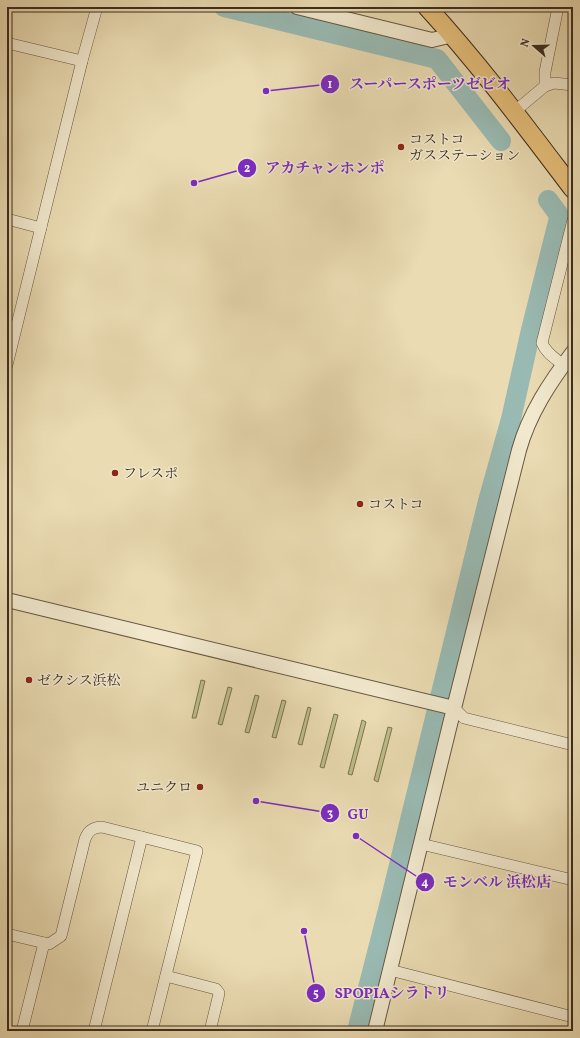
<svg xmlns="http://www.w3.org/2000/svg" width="580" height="1038" font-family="Vollkorn,'Noto Serif JP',serif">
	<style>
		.grass { fill: #bdbe88; stroke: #7c7554 }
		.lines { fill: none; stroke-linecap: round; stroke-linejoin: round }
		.river { stroke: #99bab3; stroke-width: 20 }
		.minor-casing { stroke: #675844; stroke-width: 12 }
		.tertiary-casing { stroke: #675844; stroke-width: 16 }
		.primary-casing { stroke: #3b2c1f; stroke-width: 20 }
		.minor { stroke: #f1e8cd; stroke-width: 11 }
		.tertiary { stroke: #f1e8cd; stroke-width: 14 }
		.primary { stroke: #e5be79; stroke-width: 18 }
		.poi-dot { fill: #8f2418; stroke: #f1e8cd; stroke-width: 1.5 }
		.labels { text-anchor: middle; stroke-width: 3; stroke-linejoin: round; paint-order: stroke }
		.poi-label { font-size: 14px; fill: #3b2c1f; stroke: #f1e8cd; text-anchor: start }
		.leader { fill: none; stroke: #7b2cbf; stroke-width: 1.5 }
		.callout-dot { fill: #7b2cbf; stroke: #f1e8cd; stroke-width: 1.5 }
		.mark-label { font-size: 12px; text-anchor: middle; font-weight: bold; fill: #fff }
		.callout-label { font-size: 15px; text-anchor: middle; font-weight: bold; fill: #7b2cbf; stroke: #f1e8cd; stroke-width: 3; stroke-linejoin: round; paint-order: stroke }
	</style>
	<rect width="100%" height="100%" fill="#eadbb2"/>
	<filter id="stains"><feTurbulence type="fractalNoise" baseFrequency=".005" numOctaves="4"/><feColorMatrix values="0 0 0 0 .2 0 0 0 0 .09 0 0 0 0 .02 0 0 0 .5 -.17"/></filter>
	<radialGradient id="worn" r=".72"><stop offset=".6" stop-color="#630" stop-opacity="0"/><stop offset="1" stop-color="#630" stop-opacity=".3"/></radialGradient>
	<g class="grass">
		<polygon points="201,680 205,681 196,718 192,718"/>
		<polygon points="228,687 232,688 222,725 218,724"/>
		<polygon points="255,695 259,696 249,733 245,732"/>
		<polygon points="282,700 286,701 276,738 272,737"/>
		<polygon points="308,707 311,708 302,745 298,744"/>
		<polygon points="334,714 338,715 324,768 320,767"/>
		<polygon points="362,720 366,722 352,775 348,774"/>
		<polygon points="388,727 392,728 378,782 374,780"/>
	</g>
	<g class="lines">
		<g class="river">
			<polyline points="224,7 437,59 501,141"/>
			<polyline points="357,1031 390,902 488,501 511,419 531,330 559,218 559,215 548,200"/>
		</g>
		<defs>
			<g id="minor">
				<polyline points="7,43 82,61"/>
				<polyline points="545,86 554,83 573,85"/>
				<polyline points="514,112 545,86 545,72 558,7"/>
				<polyline points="7,219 41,228"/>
				<polyline points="7,365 82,61 97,7"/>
				<path d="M563,365C555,358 546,353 542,343L573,220"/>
				<polyline points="454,708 464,718 573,745"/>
				<polyline points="421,844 573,880"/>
				<path d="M7,934L49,944L61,936L85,839C88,831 93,827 102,827L197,851L152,1031"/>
				<polyline points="390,970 573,1017"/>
				<polyline points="166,976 216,989 219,993 218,998 210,1031"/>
				<polyline points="22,1031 44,943"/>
				<polyline points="94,1031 142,837"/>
			</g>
			<g id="tertiary">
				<polyline points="297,7 432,40 453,35"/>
				<polyline points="7,600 454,708"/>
				<path d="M375,1031L454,708L519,450C529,414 550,382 573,352"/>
			</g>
			<path id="primary" d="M427,7C480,65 526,127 573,189"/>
		</defs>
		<use href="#minor" class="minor-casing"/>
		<use href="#tertiary" class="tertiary-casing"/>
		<use href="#primary" class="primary-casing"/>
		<use href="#minor" class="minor"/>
		<use href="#tertiary" class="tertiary"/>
		<use href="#primary" class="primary"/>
	</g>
	<g class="poi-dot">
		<circle cx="401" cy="147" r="4"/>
		<circle cx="115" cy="473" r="4"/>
		<circle cx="360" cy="504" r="4"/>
		<circle cx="29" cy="680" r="4"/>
		<circle cx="200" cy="787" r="4"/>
	</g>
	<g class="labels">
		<g class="poi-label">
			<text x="409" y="144">コストコ<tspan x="409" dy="16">ガスステーション</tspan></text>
			<text x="123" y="478">フレスポ</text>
			<text x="368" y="509">コストコ</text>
			<text x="37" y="685">ゼクシス浜松</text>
			<text x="192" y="792" text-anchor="end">ユニクロ</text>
		</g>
	</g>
	<path class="leader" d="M266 91L330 84M194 183L247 168M256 801L330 813M356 836L425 882M304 931L316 993"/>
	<g class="callout-dot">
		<circle cx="266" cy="91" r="4"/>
		<circle cx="194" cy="183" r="4"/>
		<circle cx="256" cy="801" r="4"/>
		<circle cx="356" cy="836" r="4"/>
		<circle cx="304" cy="931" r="4"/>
		<circle cx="330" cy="84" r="10"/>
		<circle cx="247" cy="168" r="10"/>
		<circle cx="330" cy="813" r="10"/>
		<circle cx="425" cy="882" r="10"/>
		<circle cx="316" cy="993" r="10"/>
	</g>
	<g class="mark-label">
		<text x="330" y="88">1</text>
		<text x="247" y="172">2</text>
		<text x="330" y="817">3</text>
		<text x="425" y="886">4</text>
		<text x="316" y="997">5</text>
	</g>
	<g class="callout-label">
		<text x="430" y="89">スーパースポーツゼビオ</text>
		<text x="325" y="173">アカチャンホンポ</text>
		<text x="358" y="819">GU</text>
		<text x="497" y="887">モンベル 浜松店</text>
		<text x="392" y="998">SPOPIAシラトリ</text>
	</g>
	<rect width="580" height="1038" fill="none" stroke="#eadbb2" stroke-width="24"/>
	<rect x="8" y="8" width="564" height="1022" fill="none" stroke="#3b2c1f" stroke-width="2"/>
	<rect x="12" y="12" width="556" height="1014" fill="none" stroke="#3b2c1f"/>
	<g transform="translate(534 46) rotate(290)" stroke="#f1e8cd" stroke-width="3" paint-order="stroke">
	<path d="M0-3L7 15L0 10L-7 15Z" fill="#3b2c1f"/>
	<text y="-6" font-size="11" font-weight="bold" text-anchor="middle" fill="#3b2c1f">N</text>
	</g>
	<rect width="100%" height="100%" filter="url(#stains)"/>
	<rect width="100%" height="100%" fill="url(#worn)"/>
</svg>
